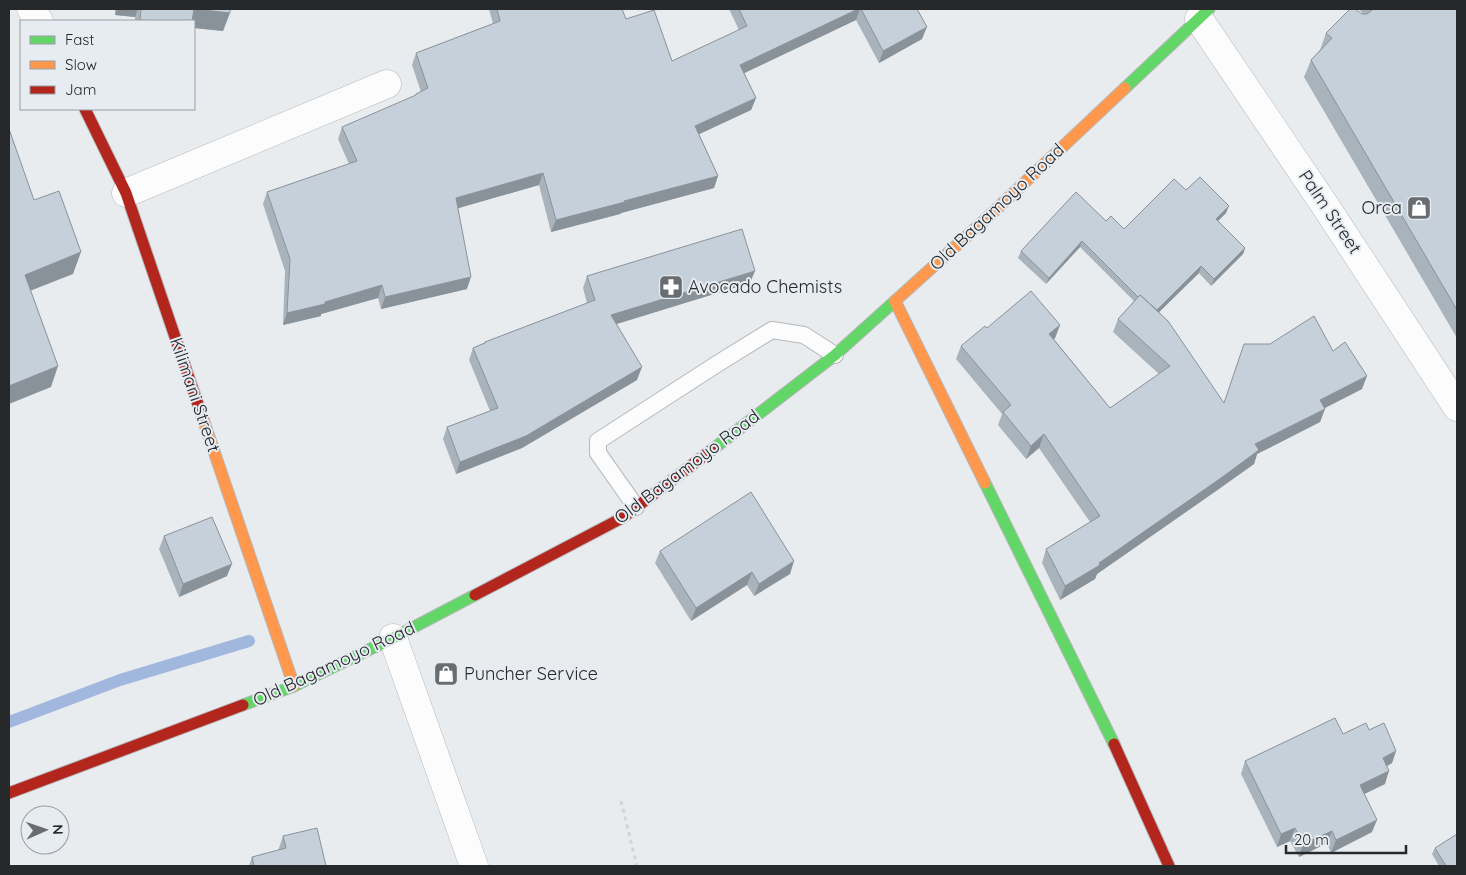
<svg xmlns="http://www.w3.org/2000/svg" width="1466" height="875" font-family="Quicksand,sans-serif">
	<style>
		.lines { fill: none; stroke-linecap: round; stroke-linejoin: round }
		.stream { stroke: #a1b7de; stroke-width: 12 }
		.lane-casing { stroke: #b6b8ba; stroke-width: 18 }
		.street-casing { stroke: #b6b8ba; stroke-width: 29 }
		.fast-casing { stroke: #b6b8ba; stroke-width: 13 }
		.slow-casing { stroke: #b6b8ba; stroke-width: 13 }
		.jam-casing { stroke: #b6b8ba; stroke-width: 13 }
		.path { stroke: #d4d4d6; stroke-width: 3; stroke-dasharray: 4 4; stroke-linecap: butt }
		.lane { stroke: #fcfcfd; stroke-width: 16 }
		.street { stroke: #fcfcfd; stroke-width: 28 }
		.fast { stroke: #63d668; stroke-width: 11 }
		.slow { stroke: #ff974d; stroke-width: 11 }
		.jam { stroke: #b3261e; stroke-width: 11 }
		.wall { fill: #a9b3bc }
		.shaded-wall { fill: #8a9299 }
		.building { fill: #c5d0db; stroke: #8a9299 }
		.labels { text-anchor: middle; stroke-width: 4; stroke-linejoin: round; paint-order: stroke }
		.street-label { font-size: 18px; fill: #26282a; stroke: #e6ecf2 }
		.poi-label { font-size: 18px; fill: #26282a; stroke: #e6ecf2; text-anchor: start }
	</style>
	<rect width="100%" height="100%" fill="#e9ecef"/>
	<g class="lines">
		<polyline class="stream" points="9,722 120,680 249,641"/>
		<defs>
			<polyline id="lane" points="636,507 598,453 598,441 717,364 772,330 804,335 835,355"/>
			<g id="street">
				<polyline points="31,9 39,21"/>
				<polyline points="1199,19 1324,204 1457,407"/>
				<polyline points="126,193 387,84"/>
				<polyline points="393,638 474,866"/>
			</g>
			<g id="fast">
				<polyline points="1125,88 1209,9"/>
				<polyline points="713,449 835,355 895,301"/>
				<polyline points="985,483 1114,744"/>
				<polyline points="243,705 294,686 393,638 475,595"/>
			</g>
			<g id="slow">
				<polyline points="895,301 985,483"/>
				<polyline points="895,301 988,217 1125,88"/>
				<polyline points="203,419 294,686"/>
			</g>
			<g id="jam">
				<polyline points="85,109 126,193 203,419"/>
				<polyline points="475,595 622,518 713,449"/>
				<polyline points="1114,744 1169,866"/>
				<polyline points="9,793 243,705"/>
			</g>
		</defs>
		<use href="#lane" class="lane-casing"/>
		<use href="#street" class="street-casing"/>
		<use href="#fast" class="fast-casing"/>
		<use href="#slow" class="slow-casing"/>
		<use href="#jam" class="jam-casing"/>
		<polyline class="path" points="621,801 637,866"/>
		<use href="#lane" class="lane"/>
		<use href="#street" class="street"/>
		<use href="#fast" class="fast"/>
		<use href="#slow" class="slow"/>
		<use href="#jam" class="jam"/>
	</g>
	<g class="wall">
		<polygon points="115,9 230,9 223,31 194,28 194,21 135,21 135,17 115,15"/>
		<polygon points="489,9 622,9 626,19 672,61 739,30 729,9 917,9 922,39 879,63 856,20 744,73 756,98 751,110 699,134 718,176 714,188 621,213 620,214 551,232 539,185 458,208 467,289 381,309 378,298 321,314 321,316 283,325 285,271 263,204 267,192 349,164 338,139 342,127 415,96 416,94 421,92 412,65 416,53 493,24"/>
		<polygon points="1360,9 1457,9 1457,338 1304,77 1311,60 1320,50 1326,33 1363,14 1360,10"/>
		<polygon points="1226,213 1218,221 1245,248 1243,254 1211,286 1199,273 1159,312 1224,403 1333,351 1362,389 1325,408 1320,422 1257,454 1254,464 1216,491 1097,574 1095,579 1060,600 1042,563 1046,549 1090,522 1039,448 1026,459 998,425 1002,414 956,359 961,346 987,328 1060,325 1055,338 1054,339 1110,408 1159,374 1113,332 1118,319 1134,301 1080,247 1046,284 1018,258 1021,251 1106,221 1124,229"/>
		<polygon points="587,276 750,283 616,324 637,380 522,448 456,474 443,439 447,427 490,411 469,360 473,348 484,343 485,342 587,303 583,288"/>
		<polygon points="164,536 227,576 179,597 159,549"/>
		<polygon points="660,551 790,574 754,596 747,585 691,621 655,563"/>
		<polygon points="1369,730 1396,751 1392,763 1387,766 1385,784 1364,794 1372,832 1331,853 1327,843 1299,857 1290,841 1277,847 1241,774 1245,761 1343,734"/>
		<polygon points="283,836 326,866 249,866 252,857 278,851"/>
		<polygon points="1435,848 1457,866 1439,866 1432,854"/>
	</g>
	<g class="shaded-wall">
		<polygon points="117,9 138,9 135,17 115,15"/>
		<polygon points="194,9 230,13 223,31 194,28 194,21 189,21"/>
		<polygon points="858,9 860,9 856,20 736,77 740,65"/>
		<polygon points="140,20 155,21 139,21"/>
		<polygon points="927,27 922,39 879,63 883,51"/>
		<polygon points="756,98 751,110 691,138 695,126"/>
		<polygon points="543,173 539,185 452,210 456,198"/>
		<polygon points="718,176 714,188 621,213 620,214 551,232 556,220 624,201"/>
		<polygon points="1229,206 1226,213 1214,225 1216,219"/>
		<polygon points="1082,241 1080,247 1046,284 1049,278"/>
		<polygon points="1245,248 1243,254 1211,286 1214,279"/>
		<polygon points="81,252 73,274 17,296 25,275"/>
		<polygon points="1201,266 1199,273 1152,319 1154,312"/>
		<polygon points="755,271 750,283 607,327 611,315"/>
		<polygon points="471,277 467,289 381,309 385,297"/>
		<polygon points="382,285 378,298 321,314 321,316 283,325 287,313"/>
		<polygon points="1060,325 1055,338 1044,347 1049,334"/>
		<polygon points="58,366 51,387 9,404 9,386"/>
		<polygon points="642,367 637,380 522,448 456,474 460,462"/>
		<polygon points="1367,376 1362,389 1315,413 1320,400"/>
		<polygon points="1325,409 1320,422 1257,454 1254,464 1216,491 1097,574 1095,579 1060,600 1065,586 1099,563 1255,444"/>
		<polygon points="1044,434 1039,448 1026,459 1031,446"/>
		<polygon points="794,561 790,574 754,596 759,584"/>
		<polygon points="232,564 227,576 179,597 183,584"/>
		<polygon points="752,572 747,585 691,621 696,608"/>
		<polygon points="1396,751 1392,763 1378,771 1383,758"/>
		<polygon points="1389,771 1385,784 1356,798 1360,785"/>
		<polygon points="1377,820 1372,832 1331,853 1336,840"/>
		<polygon points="1295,828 1290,841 1277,847 1281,834"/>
		<polygon points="1332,831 1327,843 1299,857 1303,844"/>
	</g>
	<g class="building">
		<polygon points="141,9 230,9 230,13 194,9 192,21 155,21 140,20"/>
		<polygon points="497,9 622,9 626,19 654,10 672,61 747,26 739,9 858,9 740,65 756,98 695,126 718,176 624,201 625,202 556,220 543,173 456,198 471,277 385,297 382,285 325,302 325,304 287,313 290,259 267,192 357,161 342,127 416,95 416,94 428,88 416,53 500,21"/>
		<polygon points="861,9 917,9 927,27 883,51"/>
		<polygon points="1350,9 1355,9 1362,14 1367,14 1371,11 1373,9 1457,9 1457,310 1311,60 1332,38 1326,33"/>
		<polygon points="9,129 34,200 59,191 81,252 25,275 58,366 9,386"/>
		<polygon points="1200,177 1229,206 1216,219 1245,248 1214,279 1201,266 1157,310 1140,295 1138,297 1082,241 1049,278 1021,251 1076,192 1106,221 1111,216 1124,229 1174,179 1186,190"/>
		<polygon points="742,229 755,271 611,315 642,367 526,436 460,462 447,427 498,408 473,348 485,343 485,342 595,300 587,276"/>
		<polygon points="1031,291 1060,325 1049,334 1110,408 1170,366 1118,319 1140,295 1168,321 1224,403 1244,344 1270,344 1314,316 1333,351 1345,342 1367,376 1320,400 1325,409 1255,444 1259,450 1221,478 1099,563 1100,565 1065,586 1046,549 1100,516 1044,434 1031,446 1003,412 1011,405 961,346 985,326 987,328"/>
		<polygon points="751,492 794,561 759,584 752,572 696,608 660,551"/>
		<polygon points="212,517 232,564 183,584 164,536"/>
		<polygon points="1335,718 1343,734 1366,723 1369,730 1384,723 1396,751 1383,758 1389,771 1360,785 1377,820 1336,840 1332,831 1303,844 1295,828 1281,834 1245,761"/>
		<polygon points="317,828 326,866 254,866 252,857 286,848 283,836"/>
		<polygon points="1457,834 1457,866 1446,866 1435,848"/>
	</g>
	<defs>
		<symbol id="shop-square" viewBox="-11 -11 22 22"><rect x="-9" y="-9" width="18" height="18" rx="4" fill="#6a6d6f" stroke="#e6ecf2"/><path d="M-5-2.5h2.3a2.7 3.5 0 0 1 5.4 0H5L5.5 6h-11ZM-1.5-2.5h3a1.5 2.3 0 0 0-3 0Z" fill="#fff"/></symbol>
		<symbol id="pharmacy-square" viewBox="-11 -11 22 22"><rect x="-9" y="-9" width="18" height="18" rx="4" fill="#6a6d6f" stroke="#e6ecf2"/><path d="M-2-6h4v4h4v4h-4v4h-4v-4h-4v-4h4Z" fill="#fff"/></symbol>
	</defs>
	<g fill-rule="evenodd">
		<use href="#shop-square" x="1405" y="194" width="28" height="28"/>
		<use href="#pharmacy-square" x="657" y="273" width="28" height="28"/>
		<use href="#shop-square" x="432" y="660" width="28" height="28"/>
	</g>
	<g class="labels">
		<g class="street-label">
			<text transform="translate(997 207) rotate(-43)" y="6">Old Bagamoyo Road</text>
			<text transform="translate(1330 212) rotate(56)" y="6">Palm Street</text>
			<text transform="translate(195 395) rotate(71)" y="6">Kilimani Street</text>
			<text transform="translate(687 467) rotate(-37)" y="6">Old Bagamoyo Road</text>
			<text transform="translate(334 664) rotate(-25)" y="6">Old Bagamoyo Road</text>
		</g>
		<g class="poi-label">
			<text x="1402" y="214" text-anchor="end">Orca</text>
			<text x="688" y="293">Avocado Chemists</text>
			<text x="464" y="680">Puncher Service</text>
		</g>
	</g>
	<rect width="1466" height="875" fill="none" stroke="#26282a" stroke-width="20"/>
	<rect x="20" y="20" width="175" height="90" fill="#e6ecf2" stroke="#999ea2"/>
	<rect x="30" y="36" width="25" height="8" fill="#63d668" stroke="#999ea2"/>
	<text x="65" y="45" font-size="15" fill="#26282a">Fast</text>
	<rect x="30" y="61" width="25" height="8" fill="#ff974d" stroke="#999ea2"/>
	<text x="65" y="70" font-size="15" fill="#26282a">Slow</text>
	<rect x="30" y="86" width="25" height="8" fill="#b3261e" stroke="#999ea2"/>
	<text x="65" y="95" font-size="15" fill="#26282a">Jam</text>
	<g transform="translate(45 830) rotate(88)"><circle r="24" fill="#e6ecf2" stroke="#999ea2"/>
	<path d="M0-4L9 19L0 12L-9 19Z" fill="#6a6d6f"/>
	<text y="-8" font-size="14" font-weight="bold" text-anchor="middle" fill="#26282a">N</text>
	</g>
	<path d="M1286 845v8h120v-8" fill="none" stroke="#26282a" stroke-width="2.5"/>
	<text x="1294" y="845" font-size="15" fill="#26282a" stroke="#e6ecf2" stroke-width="4" paint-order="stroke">20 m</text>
</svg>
